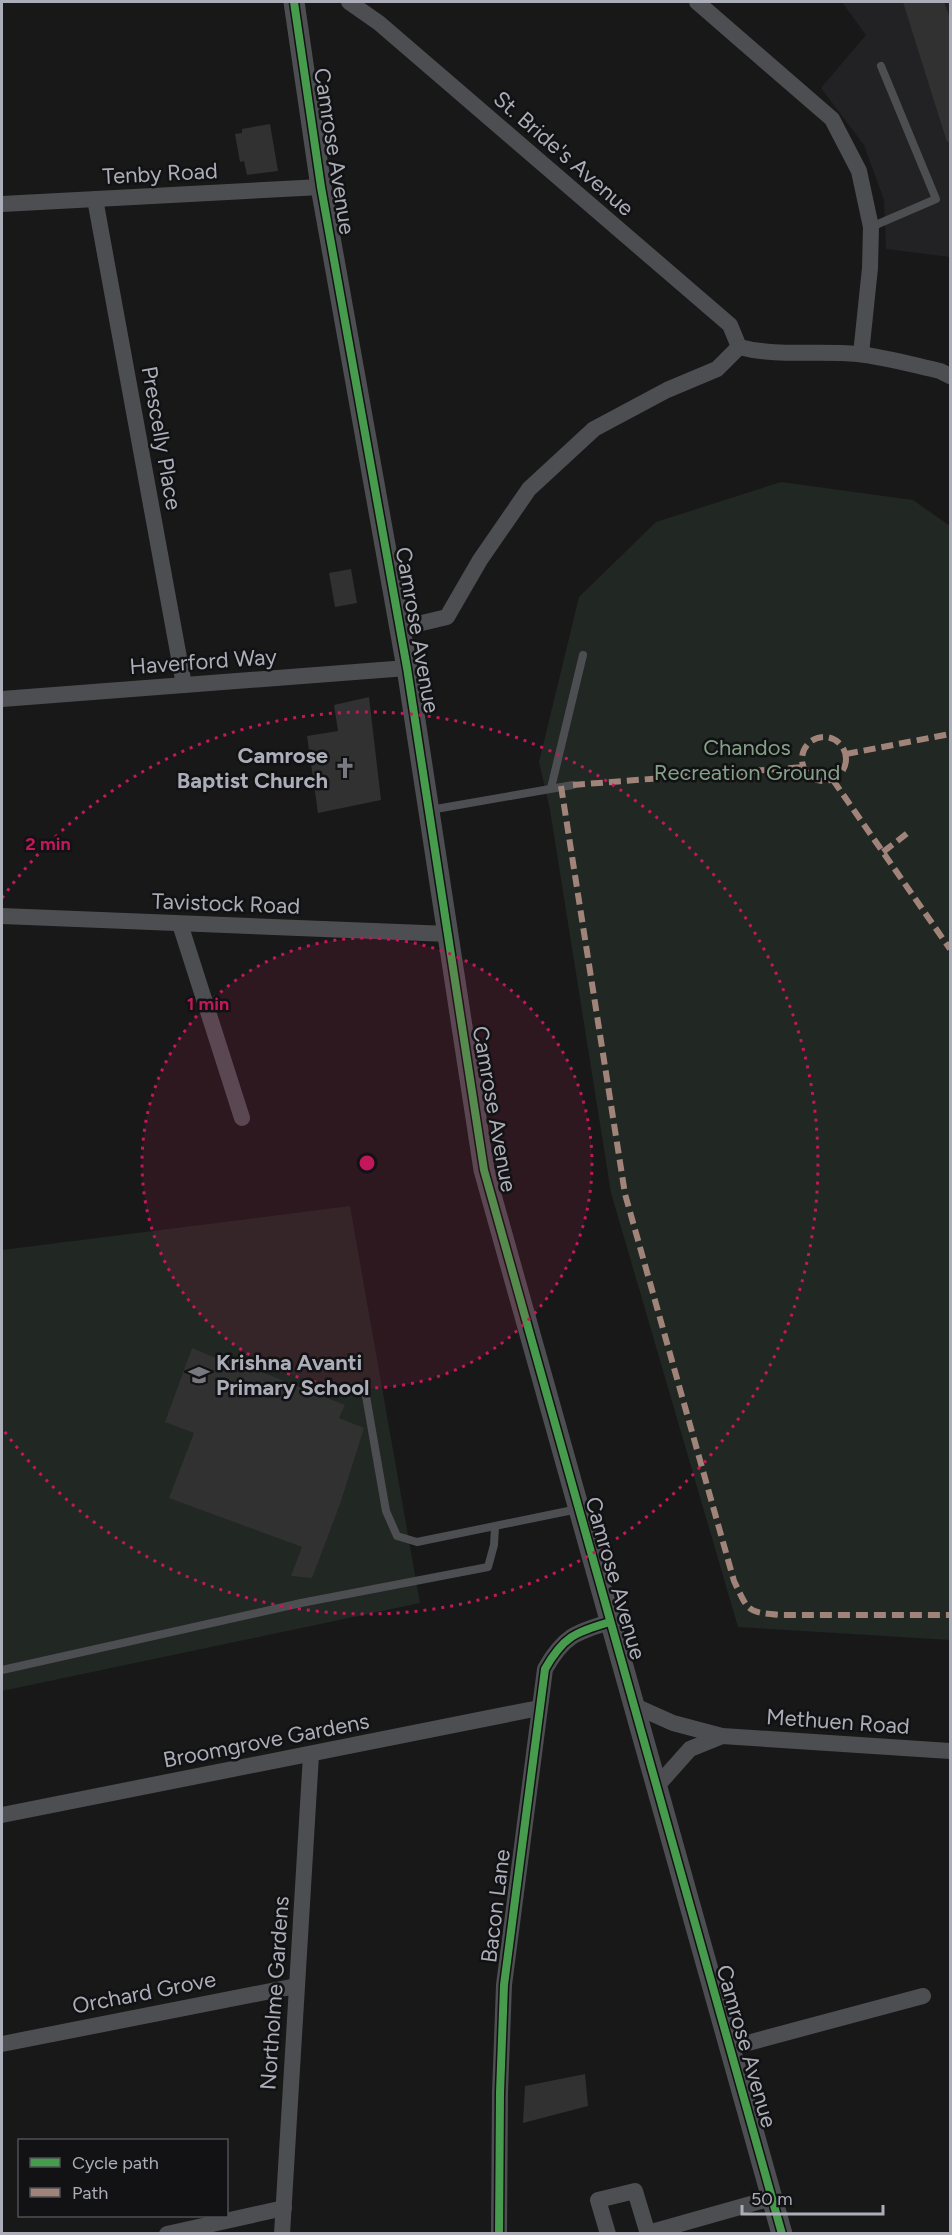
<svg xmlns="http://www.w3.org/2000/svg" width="952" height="2235" font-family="Figtree,sans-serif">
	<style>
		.built { fill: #222224 }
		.green { fill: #212722 }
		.building { fill: #313132 }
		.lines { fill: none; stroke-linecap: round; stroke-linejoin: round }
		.service { stroke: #4d4e51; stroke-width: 8 }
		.minor { stroke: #4d4e51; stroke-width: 16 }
		.tertiary { stroke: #4d4e51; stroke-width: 21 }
		.quiet { stroke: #a18479; stroke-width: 6; stroke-dasharray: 12 6; stroke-linecap: butt }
		.cycleway-casing { stroke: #121214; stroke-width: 11 }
		.cycleway { stroke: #469c4c; stroke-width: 8 }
		.ring { fill: none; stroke: #c2185b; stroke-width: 3; stroke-dasharray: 3 6 }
		.labels { text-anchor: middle; stroke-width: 5; stroke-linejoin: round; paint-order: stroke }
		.street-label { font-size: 22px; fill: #abadb8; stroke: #121214 }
		.park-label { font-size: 22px; fill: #84a188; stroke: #121214 }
		.poi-label { font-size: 22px; font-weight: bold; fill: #abadb8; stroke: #121214; text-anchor: end }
		.centre { fill: #c2185b; stroke: #121214; stroke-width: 3 }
		.ring-label { font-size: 18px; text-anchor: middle; font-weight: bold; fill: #c2185b; stroke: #121214; stroke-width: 5; stroke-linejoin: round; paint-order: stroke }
	</style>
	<rect width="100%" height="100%" fill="#181818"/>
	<polygon class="built" points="842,2 950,2 950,257 886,249 884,200 864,145 821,88 866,35"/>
	<g class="green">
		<polygon points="781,482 913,500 950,526 950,1640 738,1627 611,1193 550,810 539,762 579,597 656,522"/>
		<polygon points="350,1206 420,1603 2,1691 2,1250"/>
	</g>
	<g class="building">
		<polygon points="903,2 944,2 951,21 951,141 947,142"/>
		<polygon points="270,124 278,171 247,175 244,161 240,162 235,134 242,133 242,129"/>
		<polygon points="351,569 357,603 335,607 329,573"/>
		<polygon points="369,697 381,800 318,813 307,736 338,731 334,705"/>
		<polygon points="192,1348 218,1359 219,1355 345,1405 339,1418 364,1428 340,1504 312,1578 291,1576 302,1547 169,1498 194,1433 165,1422"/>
		<polygon points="585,2074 588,2106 523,2123 525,2086"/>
	</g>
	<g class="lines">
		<g class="service">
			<polyline points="871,227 936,199 881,66"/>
			<polyline points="551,788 583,655"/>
			<polyline points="430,810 573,785"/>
			<polyline points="366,1396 386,1511 397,1536 417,1542 578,1509"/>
			<polyline points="2,1670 301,1603 488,1567 494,1545 495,1527"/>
		</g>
		<g class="minor">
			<polyline points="349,2 379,23 730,325 739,347"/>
			<polyline points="697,2 832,119 859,171 871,227 870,268 861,354"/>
			<polyline points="95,199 184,685"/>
			<polyline points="2,204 321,187"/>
			<path d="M739,347C777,357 819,350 858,354C885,357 913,365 940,371L950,376"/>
			<polyline points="401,628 447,617 480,560 529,489 594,429 667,390 717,369 739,347"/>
			<polyline points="2,699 407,668"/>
			<polyline points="2,916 449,934"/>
			<polyline points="180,924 242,1118"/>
			<polyline points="635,1706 673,1723 722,1736 950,1751"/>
			<polyline points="657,1786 690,1749 722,1736"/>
			<polyline points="2,1815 539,1708"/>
			<polyline points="2,2044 296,1986"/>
			<polyline points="729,2048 923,1996"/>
			<polyline points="648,2233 772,2198"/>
			<polyline points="167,2234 284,2208"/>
			<polyline points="282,2234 311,1755"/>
			<path d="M499,2234L500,2093L504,1985L545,1669C563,1637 575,1632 610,1622"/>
			<polyline points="608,2234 598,2200 635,2191 648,2234"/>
		</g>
		<polyline class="tertiary" points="294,2 321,187 407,668 484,1170 782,2234"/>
		<g class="quiet">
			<circle cx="824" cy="759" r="22"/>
			<polyline points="846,754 950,734"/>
			<polyline points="833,780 950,949"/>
			<polyline points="573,785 803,767"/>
			<path d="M561,786L625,1194L734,1581C749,1612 746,1612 781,1615H950"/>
			<polyline points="883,852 909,832"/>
		</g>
		<defs>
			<g id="cycleway">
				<polyline points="294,2 321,187 407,668 484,1170 782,2234"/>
				<path d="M499,2234L500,2093L504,1985L545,1669C563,1637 575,1632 610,1622"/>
			</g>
		</defs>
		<use href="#cycleway" class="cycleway-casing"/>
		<use href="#cycleway" class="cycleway"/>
	</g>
	<circle cx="367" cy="1163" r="225" fill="#c2185b" fill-opacity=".12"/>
	<g class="ring">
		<circle cx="367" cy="1163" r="225"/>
		<path d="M2 898A451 451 0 1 1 2 1428"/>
	</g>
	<defs>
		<symbol id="church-bare" viewBox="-9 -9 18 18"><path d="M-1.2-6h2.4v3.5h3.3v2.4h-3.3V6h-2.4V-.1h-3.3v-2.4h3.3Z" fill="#787980" stroke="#121214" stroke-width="2.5" paint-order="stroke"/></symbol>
		<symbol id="school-bare" viewBox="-9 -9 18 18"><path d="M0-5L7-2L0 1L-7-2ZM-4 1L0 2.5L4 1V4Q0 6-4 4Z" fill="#787980" stroke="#121214" stroke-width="2.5" paint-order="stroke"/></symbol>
	</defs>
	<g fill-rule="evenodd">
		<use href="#church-bare" x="330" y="753" width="30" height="30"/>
		<use href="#school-bare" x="184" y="1360" width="30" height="30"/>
	</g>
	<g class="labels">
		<g class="street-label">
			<text transform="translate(335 151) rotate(81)" y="8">Camrose Avenue</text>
			<text transform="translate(564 153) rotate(41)" y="8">St. Bride's Avenue</text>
			<text transform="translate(160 173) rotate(-3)" y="8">Tenby Road</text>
			<text transform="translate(162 438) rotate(80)" y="8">Prescelly Place</text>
			<text transform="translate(418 630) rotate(80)" y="8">Camrose Avenue</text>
			<text transform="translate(203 661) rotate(-4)" y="8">Haverford Way</text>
			<text transform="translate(226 903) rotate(2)" y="8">Tavistock Road</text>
			<text transform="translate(495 1109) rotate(80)" y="8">Camrose Avenue</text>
			<text transform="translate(616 1578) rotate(74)" y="8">Camrose Avenue</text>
			<text transform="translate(838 1721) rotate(4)" y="8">Methuen Road</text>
			<text transform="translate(266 1740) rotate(-11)" y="8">Broomgrove Gardens</text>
			<text transform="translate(495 1906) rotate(-83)" y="8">Bacon Lane</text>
			<text transform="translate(144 1992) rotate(-11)" y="8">Orchard Grove</text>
			<text transform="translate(274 1993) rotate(-86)" y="8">Northolme Gardens</text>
			<text transform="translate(747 2046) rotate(74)" y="8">Camrose Avenue</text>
		</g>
		<g class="park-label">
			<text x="747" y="755">Chandos<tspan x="747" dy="25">Recreation Ground</tspan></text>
		</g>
		<g class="poi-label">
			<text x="328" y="763">Camrose<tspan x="328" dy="25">Baptist Church</tspan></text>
			<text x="216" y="1370" text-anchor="start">Krishna Avanti<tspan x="216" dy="25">Primary School</tspan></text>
		</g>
	</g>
	<circle cx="367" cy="1163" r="9" class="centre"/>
	<g class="ring-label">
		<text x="48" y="850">2 min</text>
		<text x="208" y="1010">1 min</text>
	</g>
	<rect width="952" height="2235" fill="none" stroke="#abadb8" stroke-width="6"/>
	<rect x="18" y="2139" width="210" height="78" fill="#121214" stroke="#4f5056" stroke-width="1.5"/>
	<rect x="30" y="2158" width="30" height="9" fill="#469c4c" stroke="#4f5056" stroke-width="1.5"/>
	<text x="72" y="2169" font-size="18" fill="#abadb8">Cycle path</text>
	<rect x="30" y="2188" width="30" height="9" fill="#a18479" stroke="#4f5056" stroke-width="1.5"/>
	<text x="72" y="2199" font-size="18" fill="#abadb8">Path</text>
	<path d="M742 2205v9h141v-9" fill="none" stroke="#abadb8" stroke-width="3"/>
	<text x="751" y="2205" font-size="18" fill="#abadb8" stroke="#121214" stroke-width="4.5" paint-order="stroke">50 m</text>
</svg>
